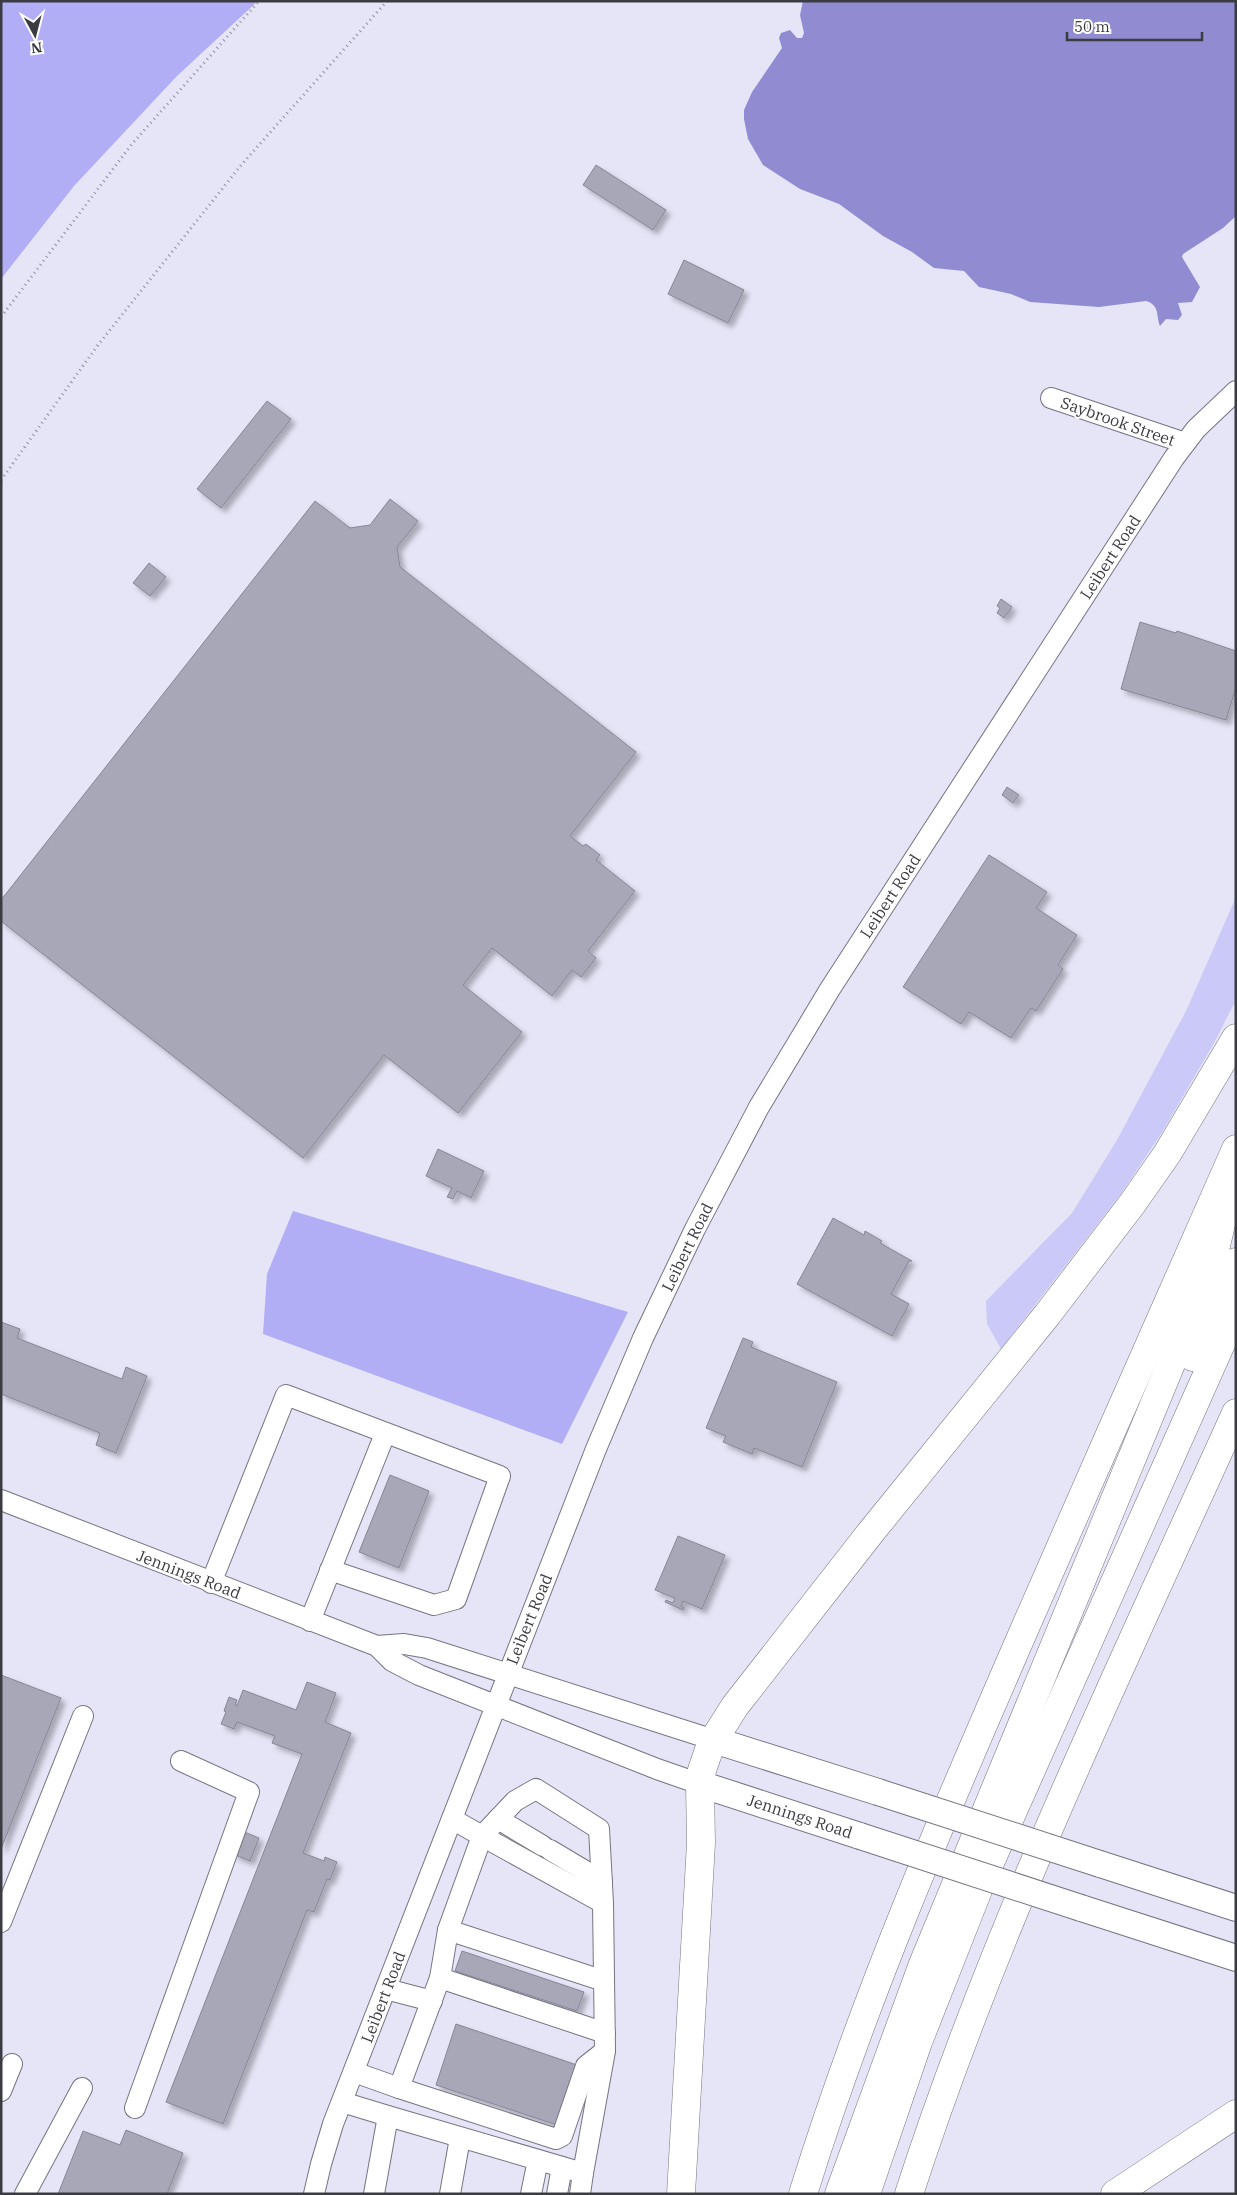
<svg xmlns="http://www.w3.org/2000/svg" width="1237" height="2195" font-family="'IBM Plex Serif',serif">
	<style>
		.green { fill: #cbc9f8 }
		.forest { fill: #b2aef6 }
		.water { fill: #918cd2 }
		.building { fill: #a7a7b7; stroke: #868696; filter: url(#shadow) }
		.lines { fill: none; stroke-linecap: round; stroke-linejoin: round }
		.minor-casing { stroke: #757484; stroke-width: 22 }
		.major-casing { stroke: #757484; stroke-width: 28 }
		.highway-casing { stroke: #757484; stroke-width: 29 }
		.path { stroke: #8f8f9b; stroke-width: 3; stroke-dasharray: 1 4; stroke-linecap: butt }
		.minor { stroke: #fff; stroke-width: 20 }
		.major { stroke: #fff; stroke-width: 26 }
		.highway { stroke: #fff; stroke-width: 28 }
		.major-bridge-casing { stroke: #757484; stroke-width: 28; stroke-linecap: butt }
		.major-bridge { stroke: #fff; stroke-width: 26 }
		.labels { text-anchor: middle; stroke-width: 4; stroke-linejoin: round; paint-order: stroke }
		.street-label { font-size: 16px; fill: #3b3b42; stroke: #fff }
	</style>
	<defs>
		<filter id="shadow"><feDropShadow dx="4.5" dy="4.5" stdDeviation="2.5" flood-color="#0004"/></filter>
	</defs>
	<rect width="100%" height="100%" fill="#e6e5f7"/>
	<polygon class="green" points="1236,897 1236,1000 1214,1043 1161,1134 1120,1195 1001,1349 987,1324 986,1301 1072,1213 1117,1140 1187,1009"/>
	<g class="forest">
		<polygon points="1,1 258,1 177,76 74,186 1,279"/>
		<polygon points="293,1211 628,1312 562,1444 263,1334 267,1274"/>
	</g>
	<path class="water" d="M803,1H1236V216L1223,228L1183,254L1182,257L1200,287L1192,302L1178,303L1182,315L1178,320L1166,319L1160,326C1156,316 1160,305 1146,301L1099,307L1030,302L1011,294L979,287L964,271L934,268L912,252L883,236L839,204L800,189L763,165L748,139L744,119V110L752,92L782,48L779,38L781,33L790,30L797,38H802L804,33L800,15Z"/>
	<g class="building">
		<polygon points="596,165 666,210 653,230 583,185"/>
		<polygon points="684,260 744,290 728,323 668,294"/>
		<polygon points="267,401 291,419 221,508 197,489"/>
		<polygon points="390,499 418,521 397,547 400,567 636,752 570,836 583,846 586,844 600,855 596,860 635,891 588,951 596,958 581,977 572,970 552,996 492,948 463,985 522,1032 458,1113 384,1055 303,1158 1,921 1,900 315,501 350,528 370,525"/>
		<polygon points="149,563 166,577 150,596 133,583"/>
		<polygon points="1001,599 1012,607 1004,618 997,613 1000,608 997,606"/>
		<polygon points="1140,622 1176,633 1177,631 1236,651 1236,687 1226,720 1121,689"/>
		<polygon points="1007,787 1019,795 1013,803 1002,795"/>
		<polygon points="989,855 1047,892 1036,908 1077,935 1058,965 1063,969 1036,1011 1031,1008 1011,1038 969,1012 961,1024 903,987"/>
		<polygon points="438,1149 484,1171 471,1198 457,1191 453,1199 447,1197 452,1188 426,1176"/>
		<polygon points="833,1218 864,1235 865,1231 882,1241 880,1243 912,1261 909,1261 891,1294 909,1304 892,1336 797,1284"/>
		<polygon points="1,1322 20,1329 17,1338 122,1379 126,1367 147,1376 116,1453 96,1445 100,1433 1,1394"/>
		<polygon points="743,1338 753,1342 751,1347 837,1382 802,1467 754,1448 752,1454 723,1442 726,1436 706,1428"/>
		<polygon points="390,1475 429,1491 399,1568 359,1552"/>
		<polygon points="678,1536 725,1555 702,1609 683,1601 681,1606 684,1608 683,1610 665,1602 666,1600 673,1603 675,1598 655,1590"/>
		<polygon points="1,1675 61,1698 1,1849"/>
		<polygon points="307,1682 336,1693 325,1722 351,1733 303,1853 324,1861 325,1857 337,1862 330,1880 327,1879 314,1912 307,1910 223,2124 166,2102 302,1754 272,1743 275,1736 237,1722 234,1729 221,1724 226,1712 224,1711 229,1697 237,1700 235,1705 237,1706 243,1690 296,1710"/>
		<polygon points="242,1831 259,1838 250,1861 233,1854"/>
		<polygon points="462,1951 584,1992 577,2011 455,1971"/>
		<polygon points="456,2024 580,2066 560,2126 436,2085"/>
		<polygon points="126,2130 183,2153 167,2194 58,2194 83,2131 120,2145"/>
	</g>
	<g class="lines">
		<defs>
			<g id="minor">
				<polyline points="1051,398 1185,443"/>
				<polyline points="1,1500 377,1646 392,1661 419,1675 657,1769 700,1784"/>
				<polyline points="211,1583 286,1395 500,1476 456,1599 434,1605 330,1570"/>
				<polyline points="310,1621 385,1434"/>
				<polyline points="377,1646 404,1644 427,1648 714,1740"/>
				<polyline points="498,1819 543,1846"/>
				<polyline points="550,1850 602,1881"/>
				<polyline points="1,1922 83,1716"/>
				<polyline points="448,1930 604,1981"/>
				<polyline points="440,1978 605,2033"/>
				<polyline points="386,1989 432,2001"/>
				<polyline points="354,2072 399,2088 440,1978 448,1930 482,1836 452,1819"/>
				<polyline points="399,2088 556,2139 562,2136 586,2066 605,2051"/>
				<polyline points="1,2091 12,2064"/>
				<polyline points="342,2102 388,2116 374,2194"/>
				<polyline points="135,2108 249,1792 181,1761"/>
				<polyline points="388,2116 583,2173 580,2194"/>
				<polyline points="583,2173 605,2051 603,1903 599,1829 536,1789 515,1801 482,1836 603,1903"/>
				<polyline points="25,2194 82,2088"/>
				<polyline points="314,2194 321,2164 333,2124 596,1449 643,1338 695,1229 759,1107 830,989 1174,458 1196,429 1236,391"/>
				<polyline points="450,2194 460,2138"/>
				<polyline points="531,2194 538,2160"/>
				<polyline points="557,2194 562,2167"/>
			</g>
			<g id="major">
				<polyline points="714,1740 878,1792"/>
				<polyline points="700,1784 860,1836"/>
				<polyline points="1100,1864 1236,1908"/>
				<polyline points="1081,1908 1236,1958"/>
			</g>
			<g id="highway">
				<polyline points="1193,1357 1236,1262"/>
				<polyline points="681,2194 701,1843 700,1784 702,1770 711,1744 735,1706 871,1532 1047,1315 1132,1204 1167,1154 1236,1038"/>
				<path d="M803,2194C863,2000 944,1814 1025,1628C1095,1468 1165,1309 1236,1149"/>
				<polyline points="839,2194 923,1964 1211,1267 1228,1194"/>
				<polyline points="866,2194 918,2042 980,1885 1236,1310"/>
				<path d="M909,2194C996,1925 1120,1670 1236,1413"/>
				<polyline points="1115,2194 1236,2114"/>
			</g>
		</defs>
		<use href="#minor" class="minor-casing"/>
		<use href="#major" class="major-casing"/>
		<use href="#highway" class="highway-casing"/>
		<g class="path">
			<polyline points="1,317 132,144 259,1"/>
			<polyline points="1,480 98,345 242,164 387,1"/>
		</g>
		<use href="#minor" class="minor"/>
		<use href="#major" class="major"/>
		<use href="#highway" class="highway"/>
		<defs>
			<g id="major-bridge">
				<polyline points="878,1792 1100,1864"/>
				<polyline points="860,1836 1081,1908"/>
			</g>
		</defs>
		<use href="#major-bridge" class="major-bridge-casing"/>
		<use href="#major-bridge" class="major-bridge"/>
	</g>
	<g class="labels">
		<g class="street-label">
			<text transform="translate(1118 421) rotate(19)" y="6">Saybrook Street</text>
			<text transform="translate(1110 557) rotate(-57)" y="6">Leibert Road</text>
			<text transform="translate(890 896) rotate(-57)" y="6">Leibert Road</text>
			<text transform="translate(687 1247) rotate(-64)" y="6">Leibert Road</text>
			<text transform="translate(189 1574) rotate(21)" y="6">Jennings Road</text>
			<text transform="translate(529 1619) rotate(-68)" y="6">Leibert Road</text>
			<text transform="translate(800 1816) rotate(18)" y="6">Jennings Road</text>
			<text transform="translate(383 1997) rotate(-69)" y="6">Leibert Road</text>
		</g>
	</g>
	<rect width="1237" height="2195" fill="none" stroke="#3b3b42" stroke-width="5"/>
	<g transform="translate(35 35) rotate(173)" stroke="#ffffff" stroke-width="4" paint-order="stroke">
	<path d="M0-4L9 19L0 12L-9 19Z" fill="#3b3b42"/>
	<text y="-8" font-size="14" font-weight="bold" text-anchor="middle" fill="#3b3b42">N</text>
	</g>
	<path d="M1067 32v8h135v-8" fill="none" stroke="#3b3b42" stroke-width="2.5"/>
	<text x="1074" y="32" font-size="15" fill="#3b3b42" stroke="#ffffff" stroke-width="4" paint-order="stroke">50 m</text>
</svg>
